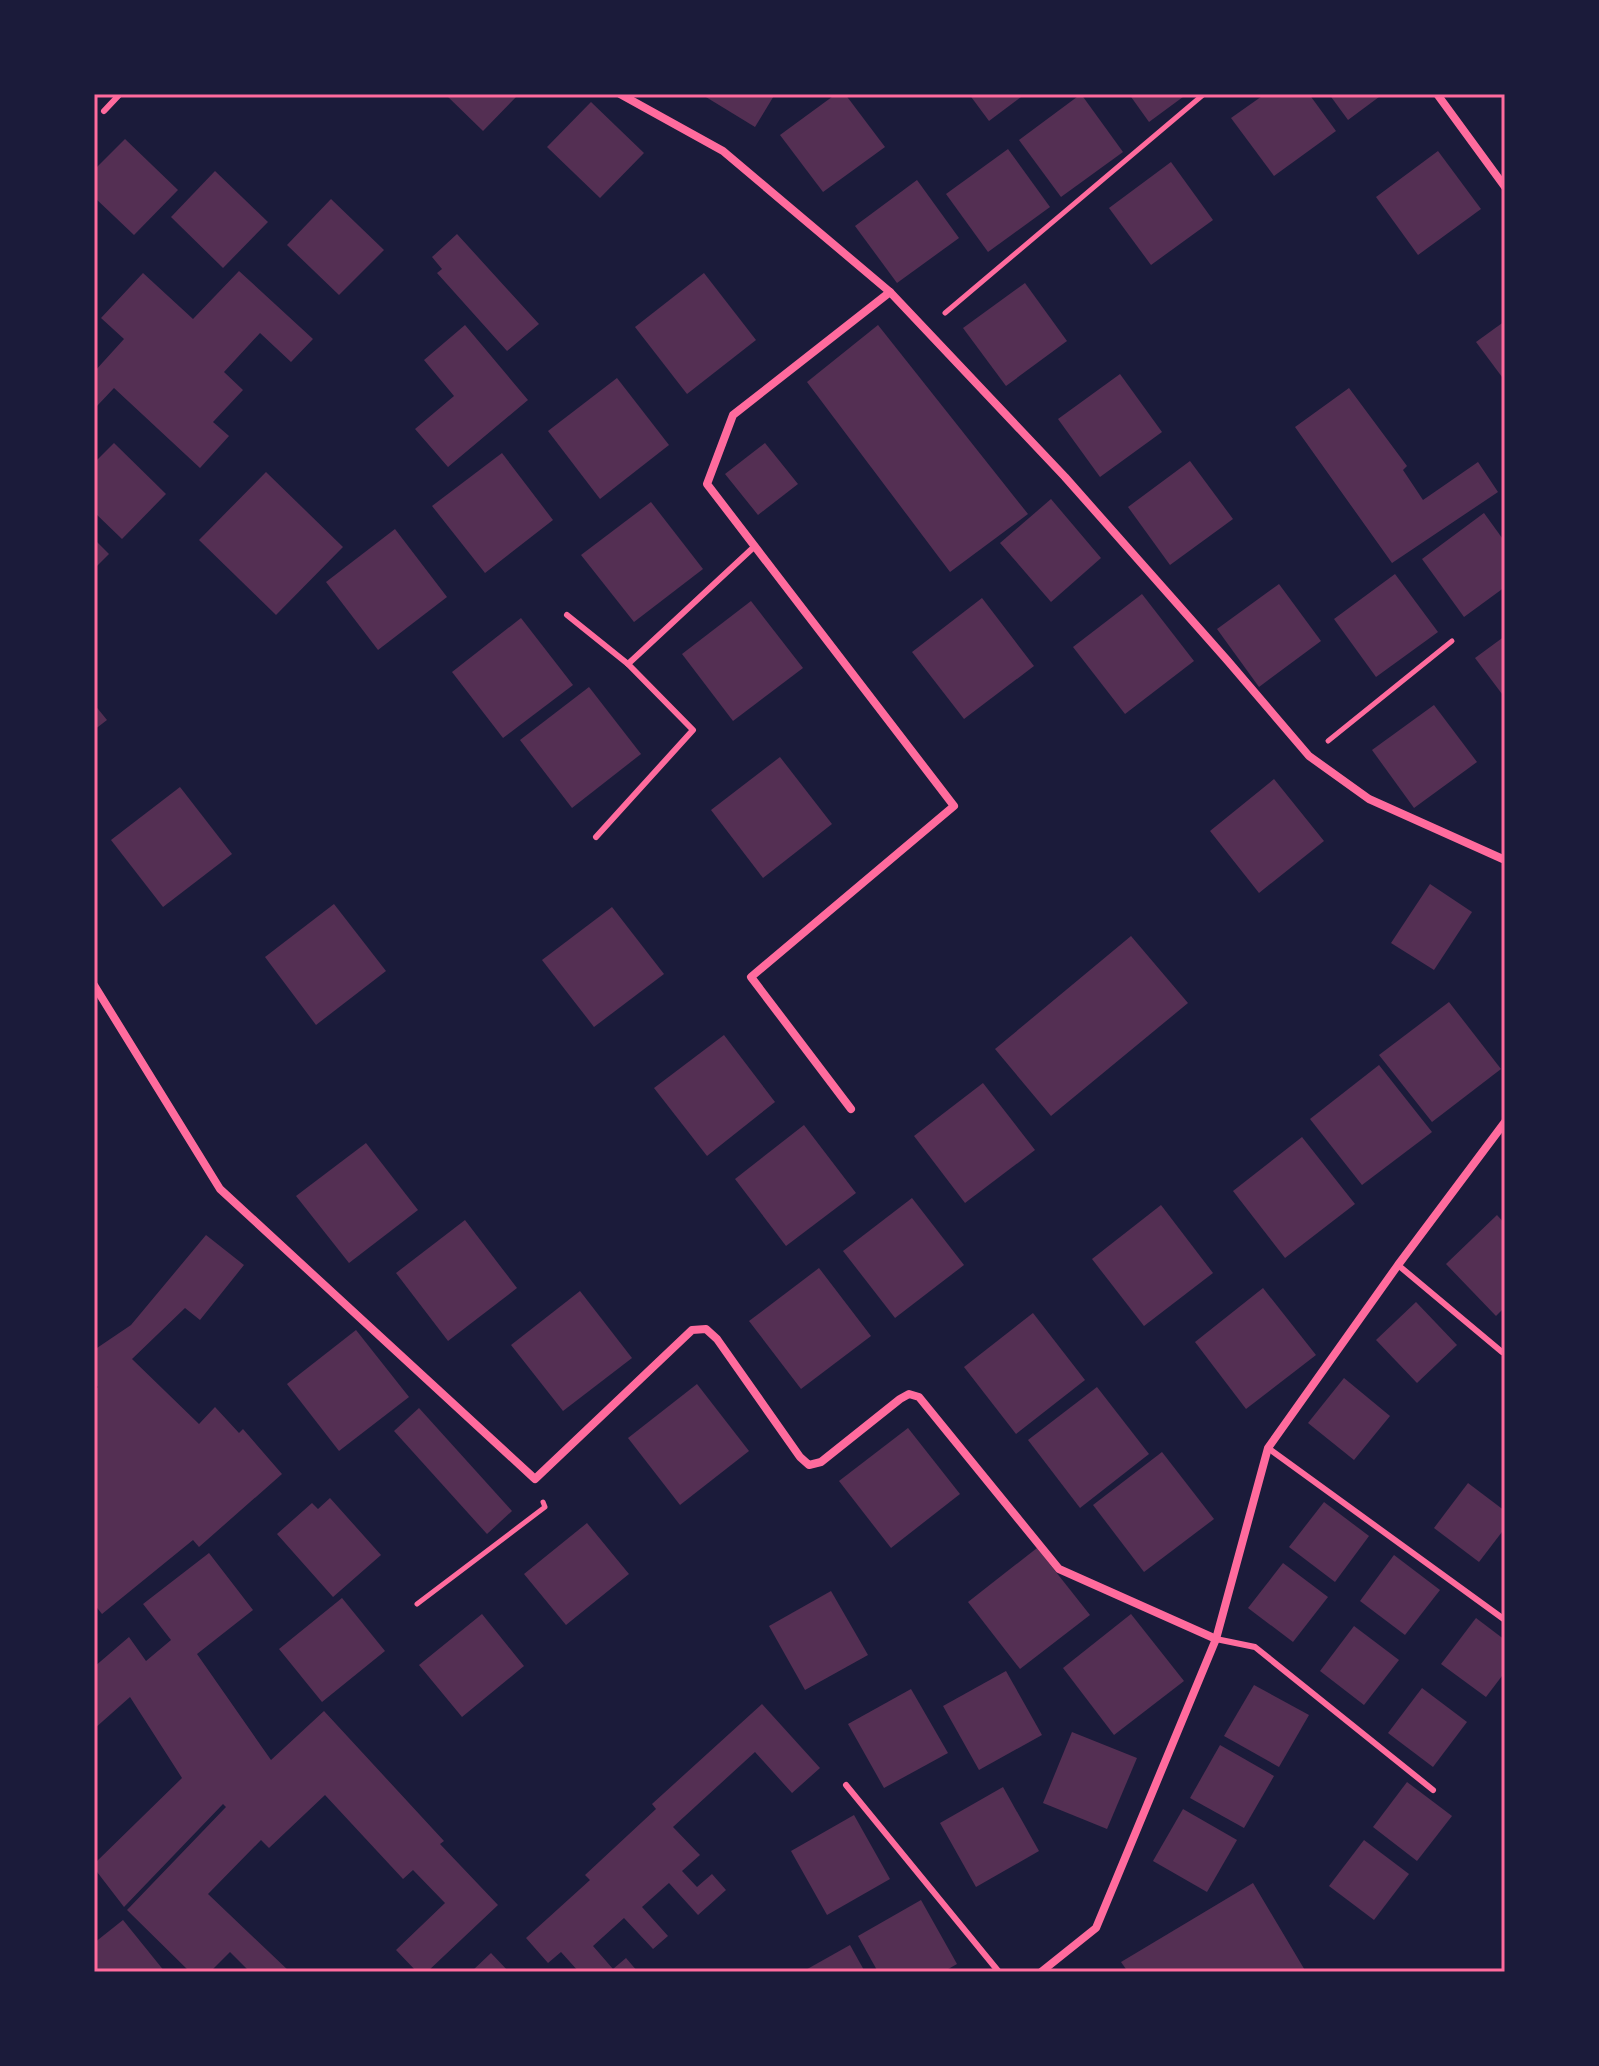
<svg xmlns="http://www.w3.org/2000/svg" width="1599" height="2066" font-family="Commissioner,sans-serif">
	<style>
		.building { fill: #542f53 }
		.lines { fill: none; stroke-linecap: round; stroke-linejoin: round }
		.path { stroke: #ff6b9d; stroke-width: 5 }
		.service { stroke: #ff6b9d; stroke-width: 6 }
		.minor { stroke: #ff6b9d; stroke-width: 8 }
		.neatline { fill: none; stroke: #ff6b9d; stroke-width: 3 }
	</style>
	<rect width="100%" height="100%" fill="#1b1b3a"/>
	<g class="building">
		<polygon points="445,94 519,94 483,131"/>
		<polygon points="701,94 775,94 755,127"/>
		<polygon points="836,94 845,94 885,147 823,192 780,135"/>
		<polygon points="969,94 1025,94 989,121"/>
		<polygon points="1081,94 1123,152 1061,197 1019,140"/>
		<polygon points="1129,94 1187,94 1149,122"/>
		<polygon points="1265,94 1309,94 1336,131 1274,176 1231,118"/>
		<polygon points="1329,94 1383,94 1348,120"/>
		<polygon points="591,102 644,153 600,198 547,147"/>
		<polygon points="125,139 178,190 134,235 94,197 94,170"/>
		<polygon points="1008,149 1050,207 988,252 946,194"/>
		<polygon points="1438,151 1481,209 1418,255 1376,197"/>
		<polygon points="1171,162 1213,220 1151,265 1109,208"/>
		<polygon points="215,171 268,222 223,268 171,217"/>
		<polygon points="917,180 959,238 897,283 855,226"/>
		<polygon points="331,199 384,250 339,295 287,245"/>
		<polygon points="457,234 539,324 507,351 437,273 442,269 432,257"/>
		<polygon points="239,271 313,339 291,362 260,333 224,372 243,390 213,422 229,436 200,468 114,388 97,406 94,403 94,372 124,339 101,318 143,273 193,319"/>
		<polygon points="704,273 756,340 687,394 635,327"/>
		<polygon points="1025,283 1067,341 1006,386 963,328"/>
		<polygon points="1505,321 1505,381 1476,342"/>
		<polygon points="465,325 528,400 448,467 415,429 454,396 424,360"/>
		<polygon points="878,325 1028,514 950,572 807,382"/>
		<polygon points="1120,374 1162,432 1100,477 1058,419"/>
		<polygon points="617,378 669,445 600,499 548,431"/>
		<polygon points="1349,388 1407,466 1403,470 1423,500 1478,462 1498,492 1392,563 1295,427"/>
		<polygon points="114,443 166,494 122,539 94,512 94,463"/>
		<polygon points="765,443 798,484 758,515 725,474"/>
		<polygon points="502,453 553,520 485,573 432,506"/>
		<polygon points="1190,461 1233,519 1170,565 1128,507"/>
		<polygon points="266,472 343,547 276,615 199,540"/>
		<polygon points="1051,499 1101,558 1051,602 1000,543"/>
		<polygon points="651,502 703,569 634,622 581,555"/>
		<polygon points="1484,513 1505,542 1505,587 1464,617 1422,559"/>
		<polygon points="395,529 447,597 378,650 326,582"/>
		<polygon points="94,539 109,554 94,569"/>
		<polygon points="1395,574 1438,632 1376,677 1334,619"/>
		<polygon points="1279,584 1321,641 1259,687 1217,629"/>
		<polygon points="1142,594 1194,661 1125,714 1073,647"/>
		<polygon points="982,598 1034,666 964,719 912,652"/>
		<polygon points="751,601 803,668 733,721 682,654"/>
		<polygon points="521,618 573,685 503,738 452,672"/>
		<polygon points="1505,636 1505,698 1475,658"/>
		<polygon points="589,687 641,754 572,808 520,740"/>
		<polygon points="94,704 107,720 94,730"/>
		<polygon points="1434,705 1477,762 1414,808 1372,750"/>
		<polygon points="780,757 832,824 763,878 711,810"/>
		<polygon points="1274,779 1324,841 1259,893 1210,831"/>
		<polygon points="180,787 232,854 163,907 111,840"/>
		<polygon points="1430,884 1472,912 1434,970 1391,943"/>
		<polygon points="334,904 386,971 316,1025 265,957"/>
		<polygon points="612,907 664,974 594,1027 542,960"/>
		<polygon points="1131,936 1188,1003 1051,1116 995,1049"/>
		<polygon points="1449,1002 1501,1069 1432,1122 1379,1055"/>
		<polygon points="724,1035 775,1102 707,1156 654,1088"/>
		<polygon points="1379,1065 1432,1132 1362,1185 1310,1119"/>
		<polygon points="983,1083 1035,1150 965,1203 914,1136"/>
		<polygon points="804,1125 856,1193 786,1246 735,1179"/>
		<polygon points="1302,1137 1355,1204 1285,1258 1233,1191"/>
		<polygon points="366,1143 418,1210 349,1263 296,1196"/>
		<polygon points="912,1198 964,1265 895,1318 843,1251"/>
		<polygon points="1161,1205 1213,1273 1144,1326 1092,1259"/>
		<polygon points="1497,1215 1505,1224 1505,1307 1496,1316 1446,1264"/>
		<polygon points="465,1220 517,1288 448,1341 396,1273"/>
		<polygon points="206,1235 244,1265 200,1320 185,1308 132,1359 199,1424 215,1407 239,1433 243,1429 282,1474 199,1547 193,1540 102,1614 94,1604 94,1391 98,1387 94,1383 94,1350 131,1325"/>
		<polygon points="819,1268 871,1336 801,1389 749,1321"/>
		<polygon points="1263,1288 1316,1355 1246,1409 1195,1342"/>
		<polygon points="580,1291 632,1358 563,1411 511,1345"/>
		<polygon points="1416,1302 1457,1345 1417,1383 1376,1340"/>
		<polygon points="1033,1313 1085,1380 1016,1434 964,1367"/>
		<polygon points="356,1330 409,1397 339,1451 287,1384"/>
		<polygon points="1344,1378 1390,1416 1354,1460 1308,1423"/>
		<polygon points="697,1384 749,1451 680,1505 628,1438"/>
		<polygon points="1097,1387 1149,1454 1080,1508 1028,1440"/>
		<polygon points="419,1408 512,1511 487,1534 394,1431"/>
		<polygon points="908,1428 960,1494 891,1548 839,1481"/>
		<polygon points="1162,1452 1214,1519 1144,1572 1093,1505"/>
		<polygon points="1468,1483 1505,1511 1505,1528 1479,1562 1434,1528"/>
		<polygon points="330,1498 381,1555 333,1597 277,1534 312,1503 318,1509"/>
		<polygon points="1324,1502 1369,1536 1335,1582 1289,1547"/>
		<polygon points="587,1523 629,1574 566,1625 524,1574"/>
		<polygon points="1037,1548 1090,1615 1020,1669 968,1602"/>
		<polygon points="209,1553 253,1610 197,1654 271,1760 324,1711 444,1841 440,1844 498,1905 427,1972 417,1972 396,1950 445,1903 413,1870 403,1879 325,1795 269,1848 261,1840 208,1894 290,1972 250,1972 230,1952 210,1972 190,1972 127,1910 226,1807 223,1804 124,1907 94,1868 94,1864 182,1778 130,1697 94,1729 94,1667 129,1637 146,1661 171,1640 143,1604"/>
		<polygon points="1394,1555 1440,1590 1405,1635 1360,1601"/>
		<polygon points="1283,1563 1328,1597 1293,1642 1248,1608"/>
		<polygon points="831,1591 868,1655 805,1690 769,1626"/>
		<polygon points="342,1598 385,1651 322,1702 279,1649"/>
		<polygon points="482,1614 524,1666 462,1717 419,1665"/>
		<polygon points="1131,1614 1184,1681 1114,1735 1063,1668"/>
		<polygon points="1476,1618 1505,1640 1505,1672 1486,1697 1441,1664"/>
		<polygon points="1354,1626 1399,1660 1364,1705 1320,1671"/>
		<polygon points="1006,1671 1042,1735 979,1770 943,1706"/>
		<polygon points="1254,1685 1309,1715 1279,1767 1224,1736"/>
		<polygon points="1422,1688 1467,1722 1433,1767 1388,1733"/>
		<polygon points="911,1689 948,1753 884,1788 848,1724"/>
		<polygon points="762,1704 820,1768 792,1793 755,1752 673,1827 700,1855 682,1871 697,1887 712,1874 726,1890 698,1915 669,1883 642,1907 668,1936 653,1949 624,1918 593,1946 613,1969 626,1958 638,1972 579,1972 561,1952 548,1963 526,1938 590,1880 585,1875 656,1809 652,1804"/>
		<polygon points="1072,1732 1137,1758 1107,1829 1043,1803"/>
		<polygon points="1220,1745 1274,1776 1244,1828 1190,1798"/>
		<polygon points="1407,1782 1452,1816 1417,1861 1373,1827"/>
		<polygon points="1003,1787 1039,1851 976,1887 940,1823"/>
		<polygon points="1183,1809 1237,1840 1207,1892 1153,1861"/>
		<polygon points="854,1815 890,1879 827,1915 791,1851"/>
		<polygon points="1364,1840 1409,1874 1374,1920 1329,1886"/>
		<polygon points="1253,1883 1306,1972 1128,1972 1121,1962"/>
		<polygon points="921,1900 957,1964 943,1972 878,1972 858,1936"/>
		<polygon points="123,1920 165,1972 94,1972 94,1943"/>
		<polygon points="850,1945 865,1972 802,1972"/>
		<polygon points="491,1953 509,1972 471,1972"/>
	</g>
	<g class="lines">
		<g class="path">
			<polyline points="945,313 1204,94"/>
			<polyline points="1328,741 1452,641"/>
			<polyline points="417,1604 545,1507 543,1502"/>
		</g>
		<g class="service">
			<polyline points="104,111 120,94"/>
			<polyline points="567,615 628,664"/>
			<polyline points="596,837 693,730 628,664 755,546"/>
			<polyline points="1398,1265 1502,1352"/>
			<polyline points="1268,1448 1505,1620"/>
			<polyline points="1216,1639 1255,1647 1433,1790"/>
			<polyline points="846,1785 999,1972"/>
		</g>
		<g class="minor">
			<polyline points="620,94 723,151 890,292 1065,477 1227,660 1309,756 1369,799 1505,860"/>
			<polyline points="1437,94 1505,187"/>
			<polyline points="94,985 220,1189 535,1479 692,1330 706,1329 717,1339 800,1457 809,1465 821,1462 900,1399 909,1394 919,1397 1059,1569 1216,1639"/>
			<polyline points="851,1109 751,977 954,806 707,484 733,415 890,292"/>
			<polyline points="1041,1972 1096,1928 1216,1639 1268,1448 1398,1265 1505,1122"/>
		</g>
	</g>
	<rect width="1599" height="2066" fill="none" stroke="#1b1b3a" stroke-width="192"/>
	<rect x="96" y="96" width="1407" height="1874" class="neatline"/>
</svg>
